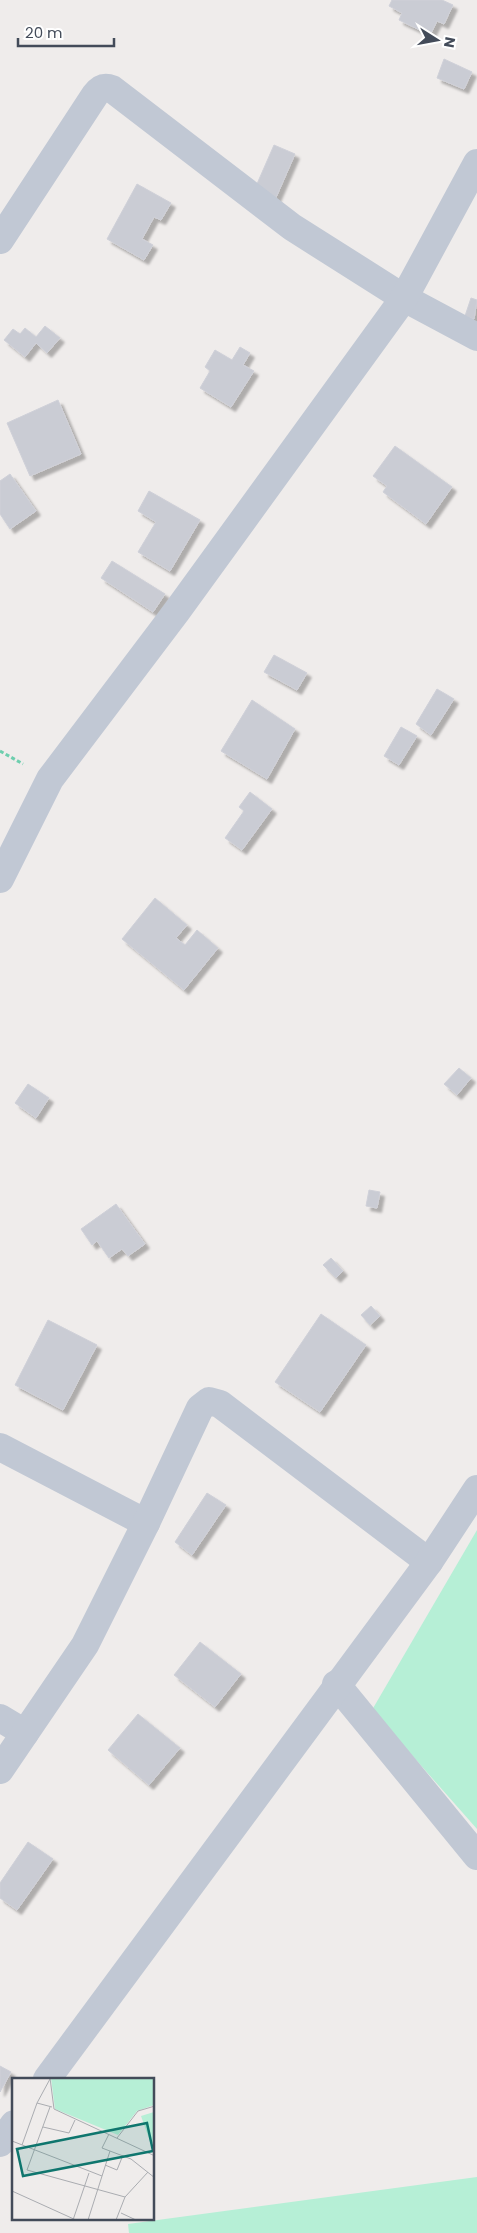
<svg xmlns="http://www.w3.org/2000/svg" width="477" height="2233" font-family="Poppins,sans-serif">
	<style>
		.green { fill: #b6efd6 }
		.building { fill: #caccd4; stroke: #cfd0d8; filter: url(#shadow) }
		.lines { fill: none; stroke-linecap: round; stroke-linejoin: round }
		.path { stroke: #6eceae; stroke-width: 3; stroke-dasharray: 4 2.5; stroke-linecap: butt }
		.street { stroke: #c1c8d4; stroke-width: 28 }
		.inset-road { fill: none; stroke: #aaacb1; stroke-width: 1 }
		.view { fill: #0f766e; fill-opacity: 0.15; stroke: #0f766e; stroke-width: 2.5 }
		.inset-edge { fill: none; stroke: #434b59; stroke-width: 2.5 }
	</style>
	<defs>
		<filter id="shadow"><feDropShadow dx="4.5" dy="4.5" stdDeviation="1" flood-color="#0004"/></filter>
	</defs>
	<rect width="100%" height="100%" fill="#efeceb"/>
	<g class="green">
		<polygon points="477,1530 477,1829 372,1710"/>
		<polygon points="477,2177 477,2233 129,2233 128,2224"/>
	</g>
	<g class="building">
		<polygon points="392,0 442,0 453,5 444,24 437,21 430,35 399,20 402,13 389,6"/>
		<polygon points="444,59 472,72 464,89 437,78"/>
		<polygon points="274,145 295,154 274,202 253,193"/>
		<polygon points="137,184 171,203 161,220 154,217 142,239 153,245 144,260 107,239"/>
		<polygon points="471,298 477,300 474,319 465,316"/>
		<polygon points="45,326 60,338 47,353 36,343 25,357 4,340 13,329 20,334 25,328 36,337"/>
		<polygon points="240,347 250,353 243,365 254,371 231,407 200,388 210,371 205,367 215,350 232,360"/>
		<polygon points="58,400 81,454 30,476 7,423"/>
		<polygon points="395,446 452,487 426,524 383,492 387,486 373,476"/>
		<polygon points="10,474 36,511 10,529 0,514 0,481"/>
		<polygon points="149,491 200,520 170,571 138,552 156,522 138,511"/>
		<polygon points="112,561 165,594 153,612 101,578"/>
		<polygon points="274,655 307,673 297,690 264,672"/>
		<polygon points="437,689 454,699 431,735 416,724"/>
		<polygon points="252,700 295,729 267,779 221,751"/>
		<polygon points="401,727 417,736 399,765 384,756"/>
		<polygon points="250,792 272,809 242,850 225,838 244,811 239,807"/>
		<polygon points="155,898 187,925 176,938 185,945 197,930 218,948 184,990 122,939"/>
		<polygon points="459,1068 471,1078 457,1095 444,1084"/>
		<polygon points="28,1084 49,1098 36,1118 15,1103"/>
		<polygon points="369,1190 380,1192 377,1208 366,1206"/>
		<polygon points="116,1204 145,1244 128,1256 122,1249 109,1258 97,1241 92,1245 81,1229"/>
		<polygon points="331,1258 343,1271 336,1278 323,1265"/>
		<polygon points="371,1306 380,1316 370,1325 361,1315"/>
		<polygon points="321,1314 366,1345 320,1412 275,1382"/>
		<polygon points="48,1320 97,1345 63,1410 15,1385"/>
		<polygon points="207,1493 226,1505 192,1555 175,1542"/>
		<polygon points="200,1642 241,1674 215,1707 174,1675"/>
		<polygon points="138,1714 180,1748 149,1785 108,1750"/>
		<polygon points="28,1842 53,1859 17,1910 0,1898 0,1883"/>
		<polygon points="0,2066 11,2072 0,2092"/>
	</g>
	<g class="lines">
		<polyline class="path" points="0,751 23,764"/>
		<g class="street">
			<path d="M0,240L95,95C100,88 104,86 112,89L292,227L404,298L477,337"/>
			<polyline points="0,879 50,779 177,611 404,298 477,163"/>
			<polyline points="0,1447 146,1523"/>
			<polyline points="336,1684 477,1856"/>
			<polyline points="0,1718 25,1733"/>
			<polyline points="0,1770 85,1645 146,1523 200,1408 209,1401 220,1404 429,1562"/>
			<polyline points="47,2079 429,1562 477,1489"/>
			<polyline points="0,2143 14,2124"/>
		</g>
	</g>
	<g transform="translate(12 2078)">
		<rect width="142" height="142" fill="#efeceb"/>
		<path d="M39,0H142V27L125,33L106,57L43,31ZM142,34V65L139,66L129,38Z" fill="#b6efd6"/>
		<path class="inset-road" d="M38,0L42,31L143,78M25,25L40,29M38,29L15,92L113,119L136,94M31,49L57,55L63,42M97,56L90,70L119,81L143,100M105,60L126,33L143,28M0,63L90,98M10,67L25,25L38,1M93,87L105,92L111,77M0,113L64,142M109,135L124,142M61,142L77,95M76,142L98,73M104,142L113,119"/>
		<path class="view" d="M135,45L141,73L11,98L5,71Z"/>
		<rect width="142" height="142" class="inset-edge"/>
	</g>
	<g transform="translate(437 40) rotate(101)" stroke="#ffffff" stroke-width="4" paint-order="stroke">
	<path d="M0-4L9 19L0 12L-9 19Z" fill="#434b59"/>
	<text y="-8" font-size="14" font-weight="bold" text-anchor="middle" fill="#434b59">N</text>
	</g>
	<path d="M18 38v8h96v-8" fill="none" stroke="#434b59" stroke-width="2.5"/>
	<text x="25" y="38" font-size="15" fill="#434b59" stroke="#ffffff" stroke-width="4" paint-order="stroke">20 m</text>
</svg>
